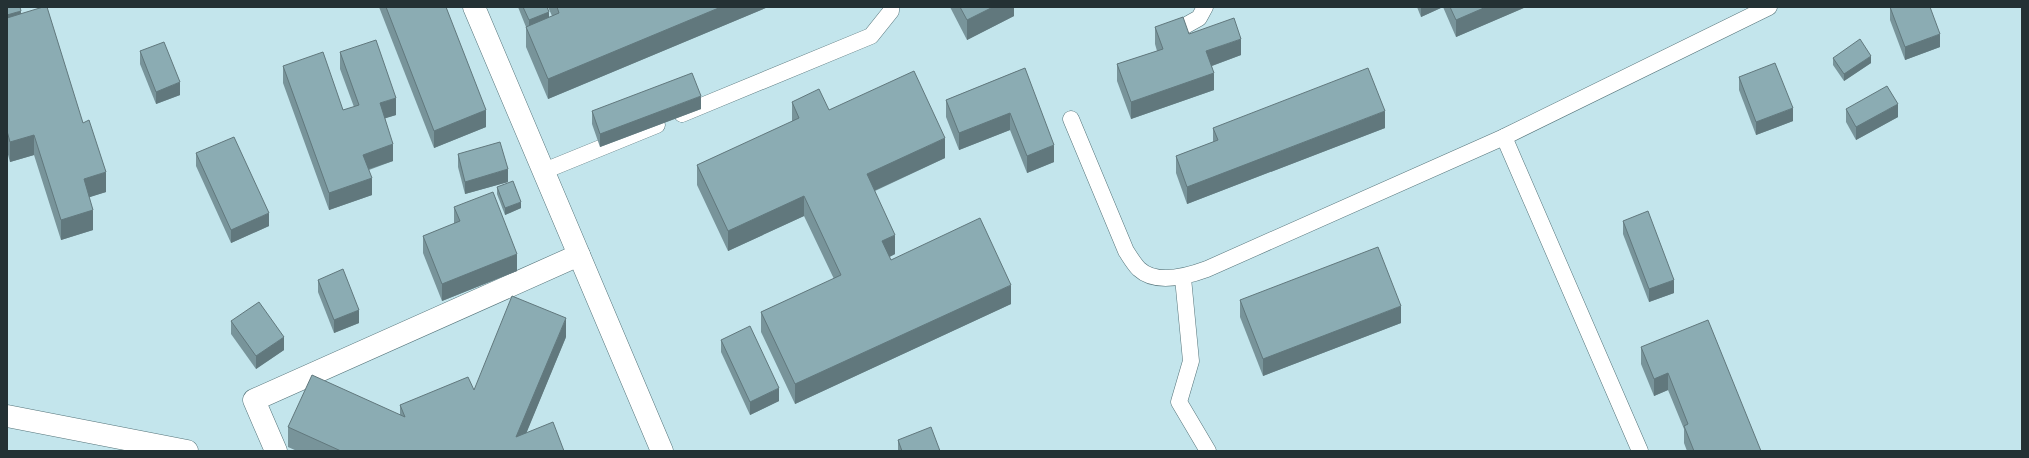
<svg xmlns="http://www.w3.org/2000/svg" width="2029" height="458" font-family="Manrope,sans-serif">
	<style>
		.lines { fill: none; stroke-linecap: round; stroke-linejoin: round }
		.service-casing { stroke: #55747a; stroke-width: 17 }
		.minor-casing { stroke: #55747a; stroke-width: 23 }
		.service { stroke: #fff; stroke-width: 16 }
		.minor { stroke: #fff; stroke-width: 22 }
		.wall { fill: #78949a }
		.shaded-wall { fill: #61787d }
		.building { fill: #8bacb3; stroke: #61787d }
	</style>
	<rect width="100%" height="100%" fill="#c3e5ec"/>
	<g class="lines">
		<defs>
			<g id="service">
				<polyline points="1174,32 1199,18 1205,7"/>
				<polyline points="682,114 871,36 891,11 891,7"/>
				<path d="M1071,119L1126,251C1130,257 1134,264 1139,269C1156,285 1188,276 1207,269L1504,137L1769,7"/>
				<polyline points="1504,137 1640,451"/>
				<polyline points="544,171 657,125"/>
				<polyline points="1183,278 1191,361 1179,402 1208,451"/>
			</g>
			<g id="minor">
				<polyline points="474,7 662,451"/>
				<polyline points="7,416 187,451"/>
				<polyline points="276,451 254,400 579,255"/>
			</g>
		</defs>
		<use href="#service" class="service-casing"/>
		<use href="#minor" class="minor-casing"/>
		<use href="#service" class="service"/>
		<use href="#minor" class="minor"/>
	</g>
	<g class="wall">
		<polygon points="7,7 21,14 106,192 89,197 93,230 61,240 34,155 10,162 7,151"/>
		<polygon points="379,7 446,7 486,127 434,148"/>
		<polygon points="518,7 547,7 549,17 552,16 548,7 768,7 548,99 526,47 526,27"/>
		<polygon points="950,7 1014,7 1014,16 967,40"/>
		<polygon points="1417,7 1526,7 1456,37 1443,7 1421,17"/>
		<polygon points="1890,7 1940,47 1905,60 1890,20"/>
		<polygon points="1155,27 1189,34 1241,55 1212,66 1214,90 1131,119 1117,81 1117,64 1157,51 1155,44"/>
		<polygon points="140,51 180,95 156,104 140,64"/>
		<polygon points="340,52 396,115 385,118 393,161 369,170 372,195 329,210 283,83 283,66 343,110 354,107 340,69"/>
		<polygon points="1833,58 1871,63 1844,81 1833,65"/>
		<polygon points="1025,68 1054,162 1027,173 1010,130 959,150 946,117 946,100"/>
		<polygon points="1739,77 1793,121 1756,135 1739,90"/>
		<polygon points="792,102 829,110 945,158 875,191 895,254 889,257 891,260 1011,304 795,404 761,332 761,312 834,279 804,216 728,251 697,185 697,165 792,122"/>
		<polygon points="701,109 600,147 592,124 592,111"/>
		<polygon points="1846,109 1898,117 1856,140 1846,122"/>
		<polygon points="1213,128 1385,128 1187,204 1176,173 1176,156 1213,142"/>
		<polygon points="196,153 269,226 231,243 196,166"/>
		<polygon points="458,154 508,182 465,194 458,167"/>
		<polygon points="497,187 521,208 505,215 497,194"/>
		<polygon points="454,207 517,271 442,301 423,253 423,236 454,224"/>
		<polygon points="1623,221 1674,293 1649,302 1623,234"/>
		<polygon points="318,280 359,323 334,333 318,292"/>
		<polygon points="1240,300 1401,323 1263,376 1240,317"/>
		<polygon points="231,321 284,350 256,369 231,334"/>
		<polygon points="566,337 526,433 564,451 297,451 288,447 288,427 400,415 400,405 474,390"/>
		<polygon points="721,340 779,401 750,415 721,352"/>
		<polygon points="1641,347 1761,451 1687,451 1684,443 1684,429 1668,390 1654,396 1641,364"/>
		<polygon points="898,440 940,451 898,451"/>
	</g>
	<g class="shaded-wall">
		<polygon points="721,7 768,7 548,99 548,79"/>
		<polygon points="993,7 1014,7 1014,16 967,40 967,20"/>
		<polygon points="1421,7 1443,7 1421,17"/>
		<polygon points="1486,7 1526,7 1456,37 1456,20"/>
		<polygon points="21,11 21,24 7,28 7,15"/>
		<polygon points="549,12 549,25 529,33 529,20"/>
		<polygon points="1940,34 1940,47 1905,60 1905,47"/>
		<polygon points="1241,39 1241,55 1206,68 1206,51"/>
		<polygon points="1871,56 1871,63 1844,81 1844,74"/>
		<polygon points="1214,73 1214,90 1131,119 1131,102"/>
		<polygon points="180,82 180,95 156,104 156,92"/>
		<polygon points="701,96 701,109 600,147 600,134"/>
		<polygon points="396,98 396,115 380,120 380,103"/>
		<polygon points="1898,104 1898,117 1856,140 1856,127"/>
		<polygon points="1793,108 1793,121 1756,135 1756,122"/>
		<polygon points="486,110 486,127 434,148 434,131"/>
		<polygon points="1385,111 1385,128 1187,204 1187,187"/>
		<polygon points="1010,113 1010,130 959,150 959,133"/>
		<polygon points="34,135 34,155 10,162 10,142"/>
		<polygon points="945,138 945,158 867,194 867,174"/>
		<polygon points="393,144 393,161 363,171 363,155"/>
		<polygon points="1054,145 1054,162 1027,173 1027,156"/>
		<polygon points="508,169 508,182 465,194 465,182"/>
		<polygon points="106,172 106,192 84,199 84,179"/>
		<polygon points="372,178 372,195 329,210 329,193"/>
		<polygon points="804,196 804,216 728,251 728,231"/>
		<polygon points="521,202 521,208 505,215 505,208"/>
		<polygon points="93,210 93,230 61,240 61,220"/>
		<polygon points="269,213 269,226 231,243 231,230"/>
		<polygon points="895,235 895,254 882,261 882,241"/>
		<polygon points="517,254 517,271 442,301 442,284"/>
		<polygon points="1674,280 1674,293 1649,302 1649,289"/>
		<polygon points="1011,285 1011,304 795,404 795,384"/>
		<polygon points="1401,306 1401,323 1263,376 1263,359"/>
		<polygon points="359,310 359,323 334,333 334,320"/>
		<polygon points="566,318 566,337 519,451 516,437"/>
		<polygon points="284,337 284,350 256,369 256,356"/>
		<polygon points="1668,373 1668,390 1654,396 1654,379"/>
		<polygon points="779,388 779,401 750,415 750,402"/>
	</g>
	<g class="building">
		<polygon points="7,7 20,7 21,11 7,15"/>
		<polygon points="43,7 47,7 83,123 89,120 106,172 84,179 93,210 61,220 34,135 10,142 7,131 7,18"/>
		<polygon points="386,7 446,7 486,110 434,131"/>
		<polygon points="523,7 547,7 549,12 529,20"/>
		<polygon points="557,7 721,7 548,79 526,27 559,13"/>
		<polygon points="960,7 993,7 967,20"/>
		<polygon points="1450,7 1486,7 1456,20"/>
		<polygon points="1890,7 1930,7 1940,34 1905,47"/>
		<polygon points="1183,17 1189,34 1234,18 1241,39 1206,51 1214,73 1131,102 1117,64 1163,49 1155,27"/>
		<polygon points="1860,39 1871,56 1844,74 1833,58"/>
		<polygon points="376,40 396,98 380,103 393,144 363,155 372,178 329,193 283,66 323,52 343,110 359,105 340,52"/>
		<polygon points="164,42 180,82 156,92 140,51"/>
		<polygon points="1775,63 1793,108 1756,122 1739,77"/>
		<polygon points="1025,68 1054,145 1027,156 1010,113 959,133 946,100"/>
		<polygon points="1368,68 1385,111 1187,187 1176,156 1218,140 1213,128"/>
		<polygon points="914,71 945,138 867,174 895,235 882,241 891,260 980,218 1011,285 795,384 761,312 841,275 804,196 728,231 697,165 799,118 792,102 819,89 829,110"/>
		<polygon points="692,73 701,96 600,134 592,111"/>
		<polygon points="1887,86 1898,104 1856,127 1846,109"/>
		<polygon points="234,137 269,213 231,230 196,153"/>
		<polygon points="500,142 508,169 465,182 458,154"/>
		<polygon points="513,181 521,202 505,208 497,187"/>
		<polygon points="493,192 517,254 442,284 423,236 460,221 454,207"/>
		<polygon points="1648,211 1674,280 1649,289 1623,221"/>
		<polygon points="1378,247 1401,306 1263,359 1240,300"/>
		<polygon points="343,269 359,310 334,320 318,280"/>
		<polygon points="512,296 566,318 516,437 553,422 564,451 341,451 288,427 312,375 405,417 400,405 468,377 474,390"/>
		<polygon points="259,302 284,337 256,356 231,321"/>
		<polygon points="1708,320 1761,451 1694,451 1684,426 1688,424 1668,373 1654,379 1641,347"/>
		<polygon points="750,326 779,388 750,402 721,340"/>
		<polygon points="931,427 940,451 902,451 898,440"/>
	</g>
	<rect width="2029" height="458" fill="none" stroke="#243134" stroke-width="16"/>
</svg>
